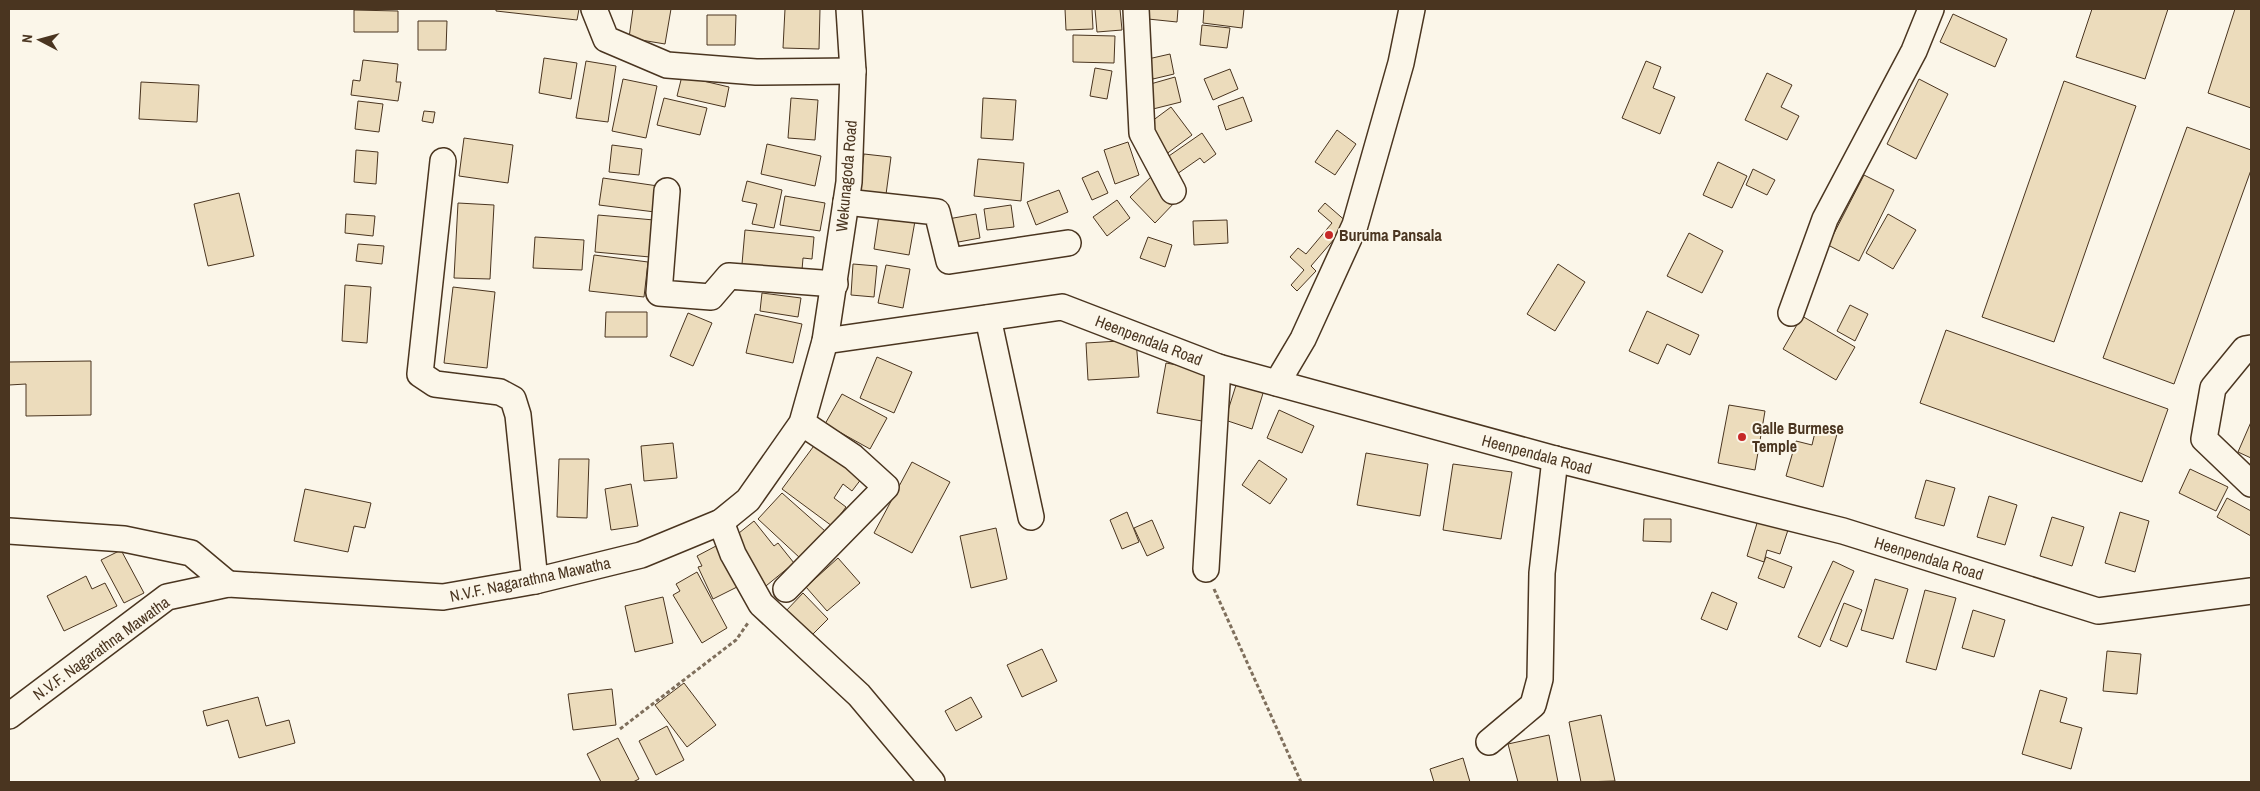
<svg xmlns="http://www.w3.org/2000/svg" width="2260" height="791" font-family="'Archivo Narrow',sans-serif">
	<style>
		.building { fill: #ecdcbc; stroke: #4a3520 }
		.lines { fill: none; stroke-linecap: round; stroke-linejoin: round }
		.minor-casing { stroke: #4a3520; stroke-width: 28 }
		.path { stroke: #7f6f5c; stroke-width: 3; stroke-dasharray: 4 2.5; stroke-linecap: butt }
		.minor { stroke: #fbf6e9; stroke-width: 25 }
		.poi-dot { fill: #c62828; stroke: #fbf6e9; stroke-width: 2 }
		.labels { text-anchor: middle; stroke-width: 4; stroke-linejoin: round; paint-order: stroke }
		.street-label { font-size: 16px; fill: #4a3520; stroke: #fbf6e9 }
		.poi-label { font-size: 16px; font-weight: bold; fill: #4a3520; stroke: #fbf6e9; text-anchor: start }
	</style>
	<rect width="100%" height="100%" fill="#fbf6e9"/>
	<g class="building">
		<polygon points="496,9 579,9 577,20 496,11"/>
		<polygon points="633,9 671,9 665,44 629,38"/>
		<polygon points="785,9 820,9 819,49 783,48"/>
		<polygon points="1065,9 1092,9 1093,29 1066,30"/>
		<polygon points="1095,9 1120,9 1122,30 1097,32"/>
		<polygon points="1149,9 1178,9 1177,22 1148,19"/>
		<polygon points="1204,9 1244,9 1242,28 1203,23"/>
		<polygon points="2092,9 2168,9 2145,79 2076,57"/>
		<polygon points="2235,9 2251,9 2251,108 2208,93"/>
		<polygon points="354,10 398,11 398,32 354,32"/>
		<polygon points="1953,14 2007,39 1995,67 1940,42"/>
		<polygon points="707,15 736,15 735,45 707,45"/>
		<polygon points="418,21 447,21 446,50 418,50"/>
		<polygon points="1202,25 1230,28 1227,48 1200,45"/>
		<polygon points="1073,35 1115,36 1114,63 1073,62"/>
		<polygon points="1170,54 1174,74 1153,79 1148,59"/>
		<polygon points="544,58 577,63 571,99 539,93"/>
		<polygon points="363,60 398,64 396,82 401,82 398,101 351,95 353,80 360,81"/>
		<polygon points="586,61 616,66 608,122 576,118"/>
		<polygon points="1646,61 1661,67 1653,88 1675,97 1660,134 1622,118"/>
		<polygon points="1095,68 1112,71 1107,99 1090,96"/>
		<polygon points="1230,69 1238,89 1213,100 1204,79"/>
		<polygon points="1767,73 1792,85 1781,107 1799,116 1787,140 1745,120"/>
		<polygon points="682,76 729,87 725,107 677,96"/>
		<polygon points="1175,77 1181,102 1153,109 1147,85"/>
		<polygon points="623,79 657,86 646,138 612,131"/>
		<polygon points="1919,79 1948,94 1916,159 1887,144"/>
		<polygon points="2064,81 2136,106 2054,342 1982,317"/>
		<polygon points="141,82 199,85 197,122 139,119"/>
		<polygon points="1243,97 1252,121 1226,130 1218,106"/>
		<polygon points="664,98 707,108 700,135 657,125"/>
		<polygon points="791,98 818,100 815,140 788,138"/>
		<polygon points="983,98 1016,100 1013,140 981,138"/>
		<polygon points="358,101 383,104 379,132 355,129"/>
		<polygon points="1171,107 1192,135 1165,155 1144,127"/>
		<polygon points="424,111 435,112 433,123 422,121"/>
		<polygon points="2187,127 2251,150 2251,170 2174,384 2103,358"/>
		<polygon points="1337,130 1356,144 1335,175 1315,162"/>
		<polygon points="1202,133 1216,154 1204,163 1200,158 1177,174 1166,158"/>
		<polygon points="464,138 513,145 508,183 459,176"/>
		<polygon points="1128,142 1139,175 1115,184 1104,150"/>
		<polygon points="767,144 821,156 815,186 761,174"/>
		<polygon points="612,145 642,149 639,175 609,172"/>
		<polygon points="356,150 378,152 376,184 354,182"/>
		<polygon points="864,154 891,157 885,202 858,198"/>
		<polygon points="978,159 1024,163 1021,201 974,196"/>
		<polygon points="1718,162 1747,176 1732,208 1703,195"/>
		<polygon points="1753,169 1775,180 1767,195 1746,185"/>
		<polygon points="1098,171 1108,193 1092,200 1082,178"/>
		<polygon points="1153,175 1177,200 1155,223 1130,197"/>
		<polygon points="1864,175 1894,190 1859,261 1828,245"/>
		<polygon points="603,178 658,186 655,212 599,205"/>
		<polygon points="747,181 782,190 774,228 752,224 757,204 742,201"/>
		<polygon points="1059,190 1068,212 1036,225 1027,202"/>
		<polygon points="239,193 254,256 208,266 194,204"/>
		<polygon points="785,196 825,203 820,231 780,225"/>
		<polygon points="1117,200 1130,218 1107,236 1093,217"/>
		<polygon points="458,203 494,205 490,279 454,278"/>
		<polygon points="1325,203 1348,223 1311,266 1316,271 1297,291 1291,285 1304,270 1290,257 1298,248 1306,254 1332,223 1318,211"/>
		<polygon points="1011,205 1014,227 987,230 984,209"/>
		<polygon points="346,214 375,216 373,236 345,233"/>
		<polygon points="976,214 980,238 953,243 948,219"/>
		<polygon points="1888,214 1916,230 1893,269 1866,253"/>
		<polygon points="598,215 654,220 650,257 595,252"/>
		<polygon points="879,215 915,221 909,255 874,249"/>
		<polygon points="1227,220 1228,243 1194,245 1193,221"/>
		<polygon points="745,230 814,237 812,259 803,258 802,270 742,264"/>
		<polygon points="1689,233 1723,251 1702,293 1667,276"/>
		<polygon points="535,237 584,240 582,270 533,268"/>
		<polygon points="1148,237 1172,245 1165,267 1140,258"/>
		<polygon points="358,244 384,246 382,264 356,261"/>
		<polygon points="594,255 648,262 644,297 589,291"/>
		<polygon points="853,264 877,266 874,297 851,295"/>
		<polygon points="1558,264 1585,282 1555,331 1527,314"/>
		<polygon points="886,265 910,269 903,308 878,303"/>
		<polygon points="345,285 371,287 367,343 342,341"/>
		<polygon points="453,287 495,292 487,368 444,363"/>
		<polygon points="762,293 801,298 798,317 760,311"/>
		<polygon points="1850,305 1868,314 1855,341 1837,331"/>
		<polygon points="1647,311 1699,335 1690,355 1667,344 1658,364 1629,351"/>
		<polygon points="606,312 647,312 647,337 605,337"/>
		<polygon points="688,313 712,323 693,366 670,356"/>
		<polygon points="755,314 802,324 793,363 746,353"/>
		<polygon points="1802,316 1855,347 1836,380 1783,349"/>
		<polygon points="1946,330 2168,409 2142,482 1920,403"/>
		<polygon points="1136,340 1139,377 1088,380 1086,343"/>
		<polygon points="877,357 912,372 894,413 860,398"/>
		<polygon points="91,361 91,415 26,416 26,384 9,385 9,362"/>
		<polygon points="1166,363 1211,371 1202,421 1157,413"/>
		<polygon points="1237,382 1264,390 1252,429 1225,420"/>
		<polygon points="842,394 887,418 870,449 825,424"/>
		<polygon points="1729,405 1765,411 1755,470 1718,463"/>
		<polygon points="1279,410 1314,426 1302,453 1267,438"/>
		<polygon points="2251,422 2251,458 2238,452"/>
		<polygon points="1816,428 1837,434 1823,487 1786,476 1796,441 1812,445"/>
		<polygon points="819,439 865,474 852,491 843,484 834,498 846,507 832,526 782,489"/>
		<polygon points="673,443 677,478 644,481 641,446"/>
		<polygon points="1366,453 1428,464 1420,516 1357,505"/>
		<polygon points="559,459 589,459 587,518 557,517"/>
		<polygon points="1259,460 1287,479 1270,504 1242,485"/>
		<polygon points="912,462 950,482 912,553 874,533"/>
		<polygon points="1453,464 1512,472 1501,539 1443,530"/>
		<polygon points="2190,469 2228,487 2216,511 2179,493"/>
		<polygon points="1926,480 1955,488 1944,526 1915,518"/>
		<polygon points="631,484 638,526 611,530 605,489"/>
		<polygon points="305,489 371,503 365,528 354,526 348,552 294,541"/>
		<polygon points="782,493 825,531 800,558 758,519"/>
		<polygon points="1989,496 2017,505 2005,545 1977,537"/>
		<polygon points="2227,498 2251,511 2251,536 2217,517"/>
		<polygon points="1127,512 1139,542 1122,549 1110,520"/>
		<polygon points="2120,512 2149,521 2135,572 2105,563"/>
		<polygon points="2052,517 2084,527 2072,566 2040,556"/>
		<polygon points="1644,519 1671,519 1671,542 1643,541"/>
		<polygon points="1152,520 1164,548 1147,556 1134,528"/>
		<polygon points="1758,520 1788,530 1780,554 1767,550 1764,562 1747,556"/>
		<polygon points="754,521 774,546 778,543 794,563 761,590 734,537"/>
		<polygon points="996,528 1007,579 971,588 960,536"/>
		<polygon points="716,546 741,585 713,599 698,567 702,566 697,556"/>
		<polygon points="121,550 144,593 124,603 101,560"/>
		<polygon points="1766,557 1792,567 1784,588 1758,578"/>
		<polygon points="838,558 860,583 827,611 806,587"/>
		<polygon points="1833,561 1854,571 1820,647 1798,637"/>
		<polygon points="697,572 727,628 702,643 673,595 680,591 676,584"/>
		<polygon points="86,576 92,589 105,583 117,606 64,631 47,596"/>
		<polygon points="1875,579 1908,589 1893,639 1861,630"/>
		<polygon points="1925,590 1956,598 1936,670 1906,662"/>
		<polygon points="1712,592 1737,603 1727,630 1701,619"/>
		<polygon points="803,593 828,619 810,637 785,612"/>
		<polygon points="663,597 673,643 635,652 625,606"/>
		<polygon points="1844,603 1862,610 1847,647 1830,640"/>
		<polygon points="1973,610 2005,620 1994,657 1962,648"/>
		<polygon points="1042,649 1057,681 1022,697 1007,665"/>
		<polygon points="2107,651 2141,654 2137,694 2103,691"/>
		<polygon points="684,683 716,725 687,747 655,705"/>
		<polygon points="612,689 616,725 573,730 568,694"/>
		<polygon points="2040,690 2067,698 2060,722 2082,728 2071,769 2022,754"/>
		<polygon points="258,697 266,726 289,720 295,743 239,758 228,720 207,726 203,711"/>
		<polygon points="971,697 982,717 956,731 945,711"/>
		<polygon points="1601,715 1615,781 1581,782 1569,722"/>
		<polygon points="667,726 684,760 656,775 639,741"/>
		<polygon points="1549,735 1558,782 1518,782 1508,744"/>
		<polygon points="618,738 639,779 633,782 601,782 587,754"/>
		<polygon points="1463,758 1470,782 1434,782 1430,769"/>
	</g>
	<g class="lines">
		<defs>
			<g id="minor">
				<polyline points="594,9 606,39 667,65 756,72 853,71"/>
				<polyline points="1136,9 1142,133 1173,191"/>
				<polyline points="443,161 420,374 435,384 500,392 513,399 518,415 535,581"/>
				<polyline points="667,191 659,293 711,297 729,276 835,284"/>
				<polyline points="846,202 937,212 949,261 1068,243"/>
				<polyline points="1791,313 1825,219 1914,51 1931,9"/>
				<polyline points="988,318 1031,517"/>
				<polyline points="825,341 1062,307 1218,367 1555,459 1843,531 2098,611 2251,591"/>
				<polyline points="2251,348 2245,349 2213,388 2204,439 2251,484"/>
				<polyline points="1277,383 1303,339 1355,225 1401,63 1412,9"/>
				<polyline points="721,522 733,554 761,604 859,695 932,782"/>
				<polyline points="9,531 124,539 191,553 228,584"/>
				<polyline points="1206,569 1218,367"/>
				<polyline points="786,589 886,487 853,457 802,423"/>
				<polyline points="9,716 167,597 228,584 443,597 535,581 641,555 721,522 748,500 802,423 825,341 849,182 853,71 849,9"/>
				<polyline points="1489,742 1533,705 1540,679 1542,573 1555,459"/>
			</g>
		</defs>
		<use href="#minor" class="minor-casing"/>
		<g class="path">
			<polyline points="1214,589 1301,782"/>
			<polyline points="620,729 736,640 748,623"/>
		</g>
		<use href="#minor" class="minor"/>
	</g>
	<g class="poi-dot">
		<circle cx="1329" cy="235" r="5"/>
		<circle cx="1742" cy="437" r="5"/>
	</g>
	<g class="labels">
		<g class="street-label">
			<text transform="translate(846 176) rotate(-85)" y="6">Wekunagoda Road</text>
			<text transform="translate(1149 340) rotate(21)" y="6">Heenpendala Road</text>
			<text transform="translate(1537 454) rotate(15)" y="6">Heenpendala Road</text>
			<text transform="translate(1929 558) rotate(17)" y="6">Heenpendala Road</text>
			<text transform="translate(530 579) rotate(-12)" y="6">N.V.F. Nagarathna Mawatha</text>
			<text transform="translate(101 648) rotate(-36)" y="6">N.V.F. Nagarathna Mawatha</text>
		</g>
		<g class="poi-label">
			<text x="1339" y="241">Buruma Pansala</text>
			<text x="1752" y="434">Galle Burmese<tspan x="1752" dy="18">Temple</tspan></text>
		</g>
	</g>
	<rect width="2260" height="791" fill="none" stroke="#4a3520" stroke-width="20"/>
	<g transform="translate(40 40) rotate(276)" stroke="#fbf6e9" stroke-width="4" paint-order="stroke">
	<path d="M0-4L9 19L0 12L-9 19Z" fill="#4a3520"/>
	<text y="-8" font-size="14" font-weight="bold" text-anchor="middle" fill="#4a3520">N</text>
	</g>
</svg>
